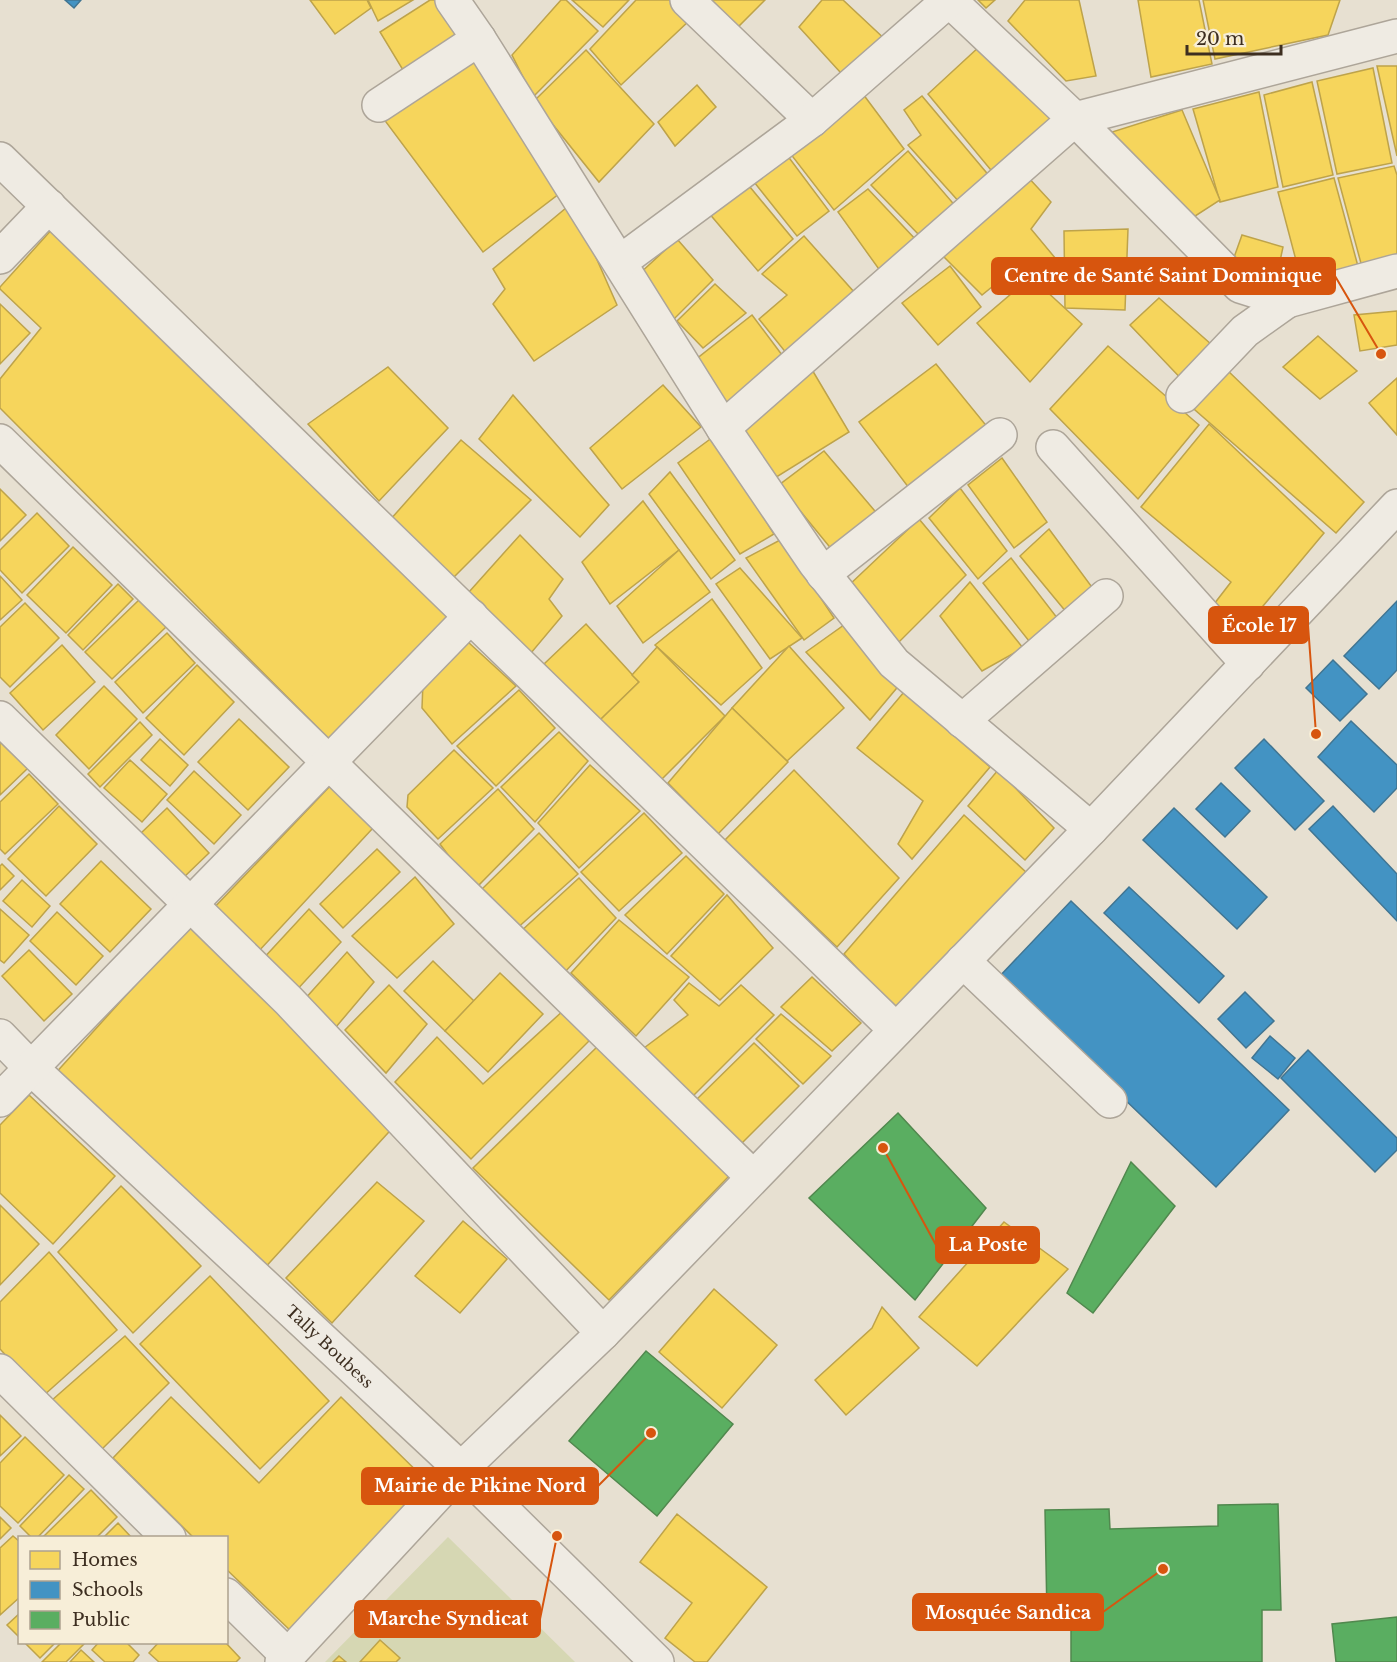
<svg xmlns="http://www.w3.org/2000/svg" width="1397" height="1662" font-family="'Libre Baskerville',serif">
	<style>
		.green { fill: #d6d7b3 }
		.homes { fill: #f6d55c; stroke: #bea34a; stroke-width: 1.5 }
		.schools { fill: #4393c3; stroke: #417592; stroke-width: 1.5 }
		.public { fill: #5aae61; stroke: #51884e; stroke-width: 1.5 }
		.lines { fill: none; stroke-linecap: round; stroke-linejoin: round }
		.minor-casing { stroke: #ada599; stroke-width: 36 }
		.minor { stroke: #efebe3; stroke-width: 33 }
		.labels { text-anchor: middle; stroke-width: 6; stroke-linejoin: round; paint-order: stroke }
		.street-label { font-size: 16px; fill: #3d2e20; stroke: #f7eed8 }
		.leader { fill: none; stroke: #d7550e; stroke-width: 2 }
		.callout-dot { fill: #d7550e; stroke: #f7eed8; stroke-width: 2 }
		.callout { fill: #d7550e; stroke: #d7550e; stroke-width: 2 }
		.callout-label { font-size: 18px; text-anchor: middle; font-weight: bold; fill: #fff }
	</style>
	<rect width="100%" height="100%" fill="#e7e0d1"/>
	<polygon class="green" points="448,1537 575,1662 325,1662"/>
	<g class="homes">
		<polygon points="310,0 367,0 371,8 335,34"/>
		<polygon points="368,0 413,0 378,21"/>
		<polygon points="430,0 438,0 462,37 406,75 380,32"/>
		<polygon points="561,0 566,0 598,31 533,97 512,55"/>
		<polygon points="572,0 629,0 603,27"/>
		<polygon points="636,0 672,0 691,19 621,85 590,49"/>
		<polygon points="708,0 765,0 733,32"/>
		<polygon points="822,0 843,0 890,44 850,83 799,27"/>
		<polygon points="978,0 995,0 986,8"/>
		<polygon points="1025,0 1079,0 1096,76 1066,81 1008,21"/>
		<polygon points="1138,0 1199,0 1212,64 1151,77"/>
		<polygon points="1203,0 1340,0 1328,35 1215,59"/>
		<polygon points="980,46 1058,121 995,175 928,94"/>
		<polygon points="586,50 654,124 599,182 534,101"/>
		<polygon points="472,57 564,190 483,252 383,118"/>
		<polygon points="1377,66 1397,66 1397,156"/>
		<polygon points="1373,68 1392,163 1337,174 1317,81"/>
		<polygon points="1312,82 1333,175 1283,187 1264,95"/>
		<polygon points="697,85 716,107 675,146 658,122"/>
		<polygon points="860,90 904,149 834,210 786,148"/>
		<polygon points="1259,92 1278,187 1220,202 1193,109"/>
		<polygon points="922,96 991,178 961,204 908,145 921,135 904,110"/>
		<polygon points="1182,110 1220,200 1189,220 1112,132"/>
		<polygon points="784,151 829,211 797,236 750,177"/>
		<polygon points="908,151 958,209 920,236 871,185"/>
		<polygon points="1394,166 1397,175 1397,259 1362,267 1338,178"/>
		<polygon points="1026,175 1051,202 1031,229 1056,259 1041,274 1025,260 982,295 940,253"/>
		<polygon points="1334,178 1359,270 1302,283 1278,192"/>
		<polygon points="745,181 793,239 758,271 708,212"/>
		<polygon points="868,189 918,242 881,272 838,212"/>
		<polygon points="572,203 617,305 534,361 493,304 505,289 493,269"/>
		<polygon points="54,227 449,615 331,741 0,408 0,379 41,328 0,289 0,287"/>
		<polygon points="1128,229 1125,310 1065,308 1064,231"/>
		<polygon points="1242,235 1283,247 1276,280 1232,263"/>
		<polygon points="804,236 855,293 787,354 759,319 787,295 762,274"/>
		<polygon points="677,239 713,280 673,320 637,276"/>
		<polygon points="950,266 981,307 938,345 902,303"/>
		<polygon points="1031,277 1082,324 1030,382 977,323"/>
		<polygon points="715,284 746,313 703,348 677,321"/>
		<polygon points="1159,298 1221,353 1189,387 1130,325"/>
		<polygon points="0,304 30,333 0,364"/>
		<polygon points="1397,311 1397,345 1360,351 1354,315"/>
		<polygon points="752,315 782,355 724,408 690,364"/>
		<polygon points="1318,336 1357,371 1320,399 1283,367"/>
		<polygon points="1108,346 1199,425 1138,499 1050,409"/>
		<polygon points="936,364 989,429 909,488 859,422"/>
		<polygon points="388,367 448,428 379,501 308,424"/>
		<polygon points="811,368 849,432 770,481 741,426"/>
		<polygon points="1226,369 1364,502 1336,533 1187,403"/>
		<polygon points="1397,378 1397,435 1369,403"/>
		<polygon points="663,385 701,427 622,489 590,448"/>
		<polygon points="513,395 609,505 580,537 479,439"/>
		<polygon points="1209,424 1324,533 1238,636 1211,608 1231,582 1141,507"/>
		<polygon points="713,437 774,534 740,554 678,463"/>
		<polygon points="461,440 531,500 453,578 390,520"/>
		<polygon points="824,451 880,517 833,551 779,485"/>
		<polygon points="1002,458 1047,522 1014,548 968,485"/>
		<polygon points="670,472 735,560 711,579 649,494"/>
		<polygon points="960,488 1007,551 978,579 929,518"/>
		<polygon points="0,489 26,515 0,541"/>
		<polygon points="643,501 679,550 610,604 582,562"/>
		<polygon points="37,513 69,546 22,593 0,570 0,550"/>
		<polygon points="919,519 966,575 895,646 847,587"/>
		<polygon points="1049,529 1097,594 1067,613 1020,556"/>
		<polygon points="520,535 563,579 549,599 562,616 531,653 469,592"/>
		<polygon points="782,539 834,618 804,640 746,558"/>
		<polygon points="73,547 112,585 66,633 27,595"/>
		<polygon points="679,550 710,592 643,643 617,606"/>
		<polygon points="1011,558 1058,619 1029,641 983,583"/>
		<polygon points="740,568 802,638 770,659 716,584"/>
		<polygon points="0,576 22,600 0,620"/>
		<polygon points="970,582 1023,648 982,671 940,616"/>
		<polygon points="118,584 133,599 83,650 68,635"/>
		<polygon points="140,599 166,627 112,679 85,652"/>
		<polygon points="712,599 762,668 721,705 655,645"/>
		<polygon points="25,603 59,638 10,687 0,677 0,627"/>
		<polygon points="586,624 639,682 599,721 544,664"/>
		<polygon points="844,625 901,683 870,720 806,652"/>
		<polygon points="167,633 195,663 143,713 115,682"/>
		<polygon points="468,642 516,686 452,744 422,708 423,682"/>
		<polygon points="62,645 95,682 43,730 10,693"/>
		<polygon points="789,646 844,708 787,761 732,708"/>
		<polygon points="657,647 725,716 658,783 599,721 639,682 632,675"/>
		<polygon points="197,665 234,702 184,755 146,718"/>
		<polygon points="104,686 137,719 89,769 56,735"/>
		<polygon points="519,690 555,728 496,786 457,746"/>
		<polygon points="904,692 990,767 912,859 898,844 923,801 857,748"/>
		<polygon points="732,708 788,762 718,834 668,783"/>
		<polygon points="239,719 289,767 248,810 198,762"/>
		<polygon points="140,722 152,735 100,787 88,774"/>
		<polygon points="559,732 588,761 535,822 501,787"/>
		<polygon points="160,739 188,765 170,786 141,760"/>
		<polygon points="2,741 28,768 0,795 0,743"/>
		<polygon points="454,750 493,788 438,839 407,807 408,795"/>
		<polygon points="130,760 167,794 142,822 104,788"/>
		<polygon points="590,765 640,811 579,868 538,823"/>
		<polygon points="794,770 899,878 837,947 725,840"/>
		<polygon points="998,770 1054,828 1025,860 968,806"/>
		<polygon points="194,771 241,815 214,844 167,800"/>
		<polygon points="29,774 58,804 5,854 0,849 0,802"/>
		<polygon points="333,783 373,828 257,953 211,911"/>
		<polygon points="498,789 534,829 474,890 440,844"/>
		<polygon points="59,806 97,844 46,896 8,859"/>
		<polygon points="167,808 209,853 182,879 139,835"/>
		<polygon points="644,813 682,853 619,911 581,872"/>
		<polygon points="964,815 1027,873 900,1015 844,954"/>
		<polygon points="539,833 578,874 515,930 479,892"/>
		<polygon points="377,849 400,872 343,928 320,904"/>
		<polygon points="686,856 724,894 667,954 625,915"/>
		<polygon points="101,861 151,909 110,952 60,904"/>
		<polygon points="2,864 14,876 0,890 0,866"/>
		<polygon points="415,877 454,924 397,978 352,936"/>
		<polygon points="579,878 616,918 563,974 519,933"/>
		<polygon points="22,880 50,906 32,927 3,901"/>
		<polygon points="727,895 773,948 720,1000 671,956"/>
		<polygon points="0,909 29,935 4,963 0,960"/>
		<polygon points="309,909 341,942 294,993 261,961"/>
		<polygon points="57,912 103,956 76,985 30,941"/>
		<polygon points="197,917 398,1122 261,1272 53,1076"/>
		<polygon points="619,920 689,977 636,1036 571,973"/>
		<polygon points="29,950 72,994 44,1021 2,976"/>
		<polygon points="347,952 374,982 336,1027 304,1000"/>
		<polygon points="433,961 474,1001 445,1031 404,991"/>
		<polygon points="500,973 543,1014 488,1072 445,1031"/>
		<polygon points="812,977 861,1023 832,1051 781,1007"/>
		<polygon points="689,983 719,1006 741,985 774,1015 690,1099 640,1051 688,1015 674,1000"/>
		<polygon points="389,985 427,1024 386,1073 345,1030"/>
		<polygon points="565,1009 589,1041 471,1159 395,1082 437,1037 483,1084"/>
		<polygon points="781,1014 831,1056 803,1084 756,1039"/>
		<polygon points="754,1043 799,1086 740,1145 694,1102"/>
		<polygon points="599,1045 730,1175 609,1300 473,1168"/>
		<polygon points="29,1095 115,1176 53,1244 0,1193 0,1125"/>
		<polygon points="377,1182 424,1221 332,1323 286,1278"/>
		<polygon points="121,1186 201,1266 133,1333 58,1252"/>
		<polygon points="0,1205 39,1244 0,1285"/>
		<polygon points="463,1221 507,1259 460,1313 415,1276"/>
		<polygon points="1004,1222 1068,1269 977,1366 919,1317"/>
		<polygon points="49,1252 117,1330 43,1396 0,1349 0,1302"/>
		<polygon points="210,1276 329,1401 260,1469 140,1344"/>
		<polygon points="714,1289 777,1345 722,1408 659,1352"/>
		<polygon points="882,1307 919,1348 846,1415 815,1380 872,1328"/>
		<polygon points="125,1336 169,1383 100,1451 51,1401"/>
		<polygon points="171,1397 259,1483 341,1397 433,1487 293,1633 226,1569 226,1538 194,1538 113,1458"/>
		<polygon points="0,1415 21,1436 0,1456"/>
		<polygon points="25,1437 64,1475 18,1523 0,1506 0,1463"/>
		<polygon points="69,1475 84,1489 37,1538 32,1538 20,1526"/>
		<polygon points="91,1490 117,1517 96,1538 42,1538"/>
		<polygon points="677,1514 767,1587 707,1662 695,1662 665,1638 692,1603 640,1562"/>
		<polygon points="0,1517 11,1528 0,1539"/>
		<polygon points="118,1523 132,1538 103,1538"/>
		<polygon points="13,1536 20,1542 20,1597 0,1615 0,1548"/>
		<polygon points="20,1613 20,1638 7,1625"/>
		<polygon points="380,1640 400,1658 396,1662 360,1662"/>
		<polygon points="24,1642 56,1642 40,1658"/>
		<polygon points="62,1642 86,1642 66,1662 42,1662"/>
		<polygon points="99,1642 126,1642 139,1655 133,1662 105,1662 92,1650"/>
		<polygon points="159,1642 225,1642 240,1658 236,1662 159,1662 149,1653"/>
		<polygon points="81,1650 94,1662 70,1662"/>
		<polygon points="339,1656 346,1662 333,1662"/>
	</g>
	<g class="schools">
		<polygon points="65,0 81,0 74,8"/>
		<polygon points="1397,601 1397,670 1379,689 1344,656"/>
		<polygon points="1333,660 1367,694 1340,721 1306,688"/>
		<polygon points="1351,721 1397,765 1397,788 1374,812 1318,757"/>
		<polygon points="1264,739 1324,801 1295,830 1235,768"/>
		<polygon points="1221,783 1250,811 1225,837 1196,809"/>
		<polygon points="1333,806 1397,874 1397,921 1309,829"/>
		<polygon points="1174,808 1267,897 1237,929 1143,840"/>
		<polygon points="1129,887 1224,976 1199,1003 1104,913"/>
		<polygon points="1071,901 1289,1110 1216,1187 998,978"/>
		<polygon points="1245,992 1274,1021 1246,1048 1218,1019"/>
		<polygon points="1270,1036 1295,1058 1278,1079 1252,1058"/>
		<polygon points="1308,1050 1397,1138 1397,1150 1375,1172 1281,1078"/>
	</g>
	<g class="public">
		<polygon points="898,1113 986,1208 915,1300 809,1198"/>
		<polygon points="1131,1162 1175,1206 1093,1313 1067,1293"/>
		<polygon points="646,1351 733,1424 657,1516 569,1441"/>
		<polygon points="1278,1504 1281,1610 1262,1610 1262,1662 1071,1662 1071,1615 1047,1616 1045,1510 1109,1509 1110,1529 1218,1526 1218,1505"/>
		<polygon points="1397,1617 1397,1662 1336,1662 1332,1624"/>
	</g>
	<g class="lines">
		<defs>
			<g id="minor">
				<polyline points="452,0 479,39 723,428 815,563 894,663 1091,829"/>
				<polyline points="687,0 812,120"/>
				<polyline points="949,0 1075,119 1240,286 1287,301 1397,271"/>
				<polyline points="379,105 479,39"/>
				<polyline points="0,159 896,1030"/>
				<polyline points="0,257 49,206"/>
				<polyline points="620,262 812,120 949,0"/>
				<polyline points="1183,396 1245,331 1287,301"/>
				<polyline points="723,428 1075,119 1397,36"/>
				<polyline points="0,441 753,1177"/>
				<polyline points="1053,447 1248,664"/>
				<polyline points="823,574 1000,435"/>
				<polyline points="0,718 289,1001 603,1333"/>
				<polyline points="962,721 1106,596"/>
				<polyline points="963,961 1110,1101"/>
				<path id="s1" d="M0,1036L31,1068L461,1469L657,1662"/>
				<polyline points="0,1100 471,616"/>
				<polyline points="0,1371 169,1538"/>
				<polyline points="226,1595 288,1656"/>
				<polyline points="282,1662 461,1469 603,1333 1091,829 1397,506"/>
			</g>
		</defs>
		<use href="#minor" class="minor-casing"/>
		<use href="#minor" class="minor"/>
	</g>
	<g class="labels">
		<g class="street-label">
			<text dy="6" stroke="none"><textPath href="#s1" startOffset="453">Tally Boubess</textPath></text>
		</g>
	</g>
	<path class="leader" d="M1381 354L1335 276M1316 734L1308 625M883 1148L936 1245M651 1433L598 1486M1163 1569L1103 1612M557 1536L540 1619"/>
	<g class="callout-dot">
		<circle cx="1381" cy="354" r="6"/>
		<circle cx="1316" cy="734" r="6"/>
		<circle cx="883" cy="1148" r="6"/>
		<circle cx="651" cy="1433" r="6"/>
		<circle cx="1163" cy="1569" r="6"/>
		<circle cx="557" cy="1536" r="6"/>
	</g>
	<g class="callout">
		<rect x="992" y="258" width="343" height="36" rx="6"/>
		<rect x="1209" y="607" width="99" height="36" rx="6"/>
		<rect x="936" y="1227" width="103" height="36" rx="6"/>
		<rect x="362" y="1468" width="236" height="36" rx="6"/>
		<rect x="913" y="1594" width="190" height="36" rx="6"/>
		<rect x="355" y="1601" width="185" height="36" rx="6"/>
	</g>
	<g class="callout-label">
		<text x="1163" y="282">Centre de Santé Saint Dominique</text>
		<text x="1259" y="632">École 17</text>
		<text x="988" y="1251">La Poste</text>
		<text x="480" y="1492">Mairie de Pikine Nord</text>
		<text x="1008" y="1619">Mosquée Sandica</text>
		<text x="448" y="1625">Marche Syndicat</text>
	</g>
	<rect x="18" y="1536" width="210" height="108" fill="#f7eed8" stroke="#ada18e" stroke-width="1.5"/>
	<rect x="30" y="1551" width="30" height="18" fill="#f6d55c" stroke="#ada18e" stroke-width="1.5"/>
	<text x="72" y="1566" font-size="18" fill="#3d2e20">Homes</text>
	<rect x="30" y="1581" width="30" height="18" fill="#4393c3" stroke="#ada18e" stroke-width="1.5"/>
	<text x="72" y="1596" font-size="18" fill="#3d2e20">Schools</text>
	<rect x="30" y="1611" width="30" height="18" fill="#5aae61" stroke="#ada18e" stroke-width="1.5"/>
	<text x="72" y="1626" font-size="18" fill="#3d2e20">Public</text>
	<path d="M1187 45v9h94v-9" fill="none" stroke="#3d2e20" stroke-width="3"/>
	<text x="1196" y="45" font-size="18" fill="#3d2e20" stroke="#f7eed8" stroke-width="4.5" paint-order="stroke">20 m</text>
</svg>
